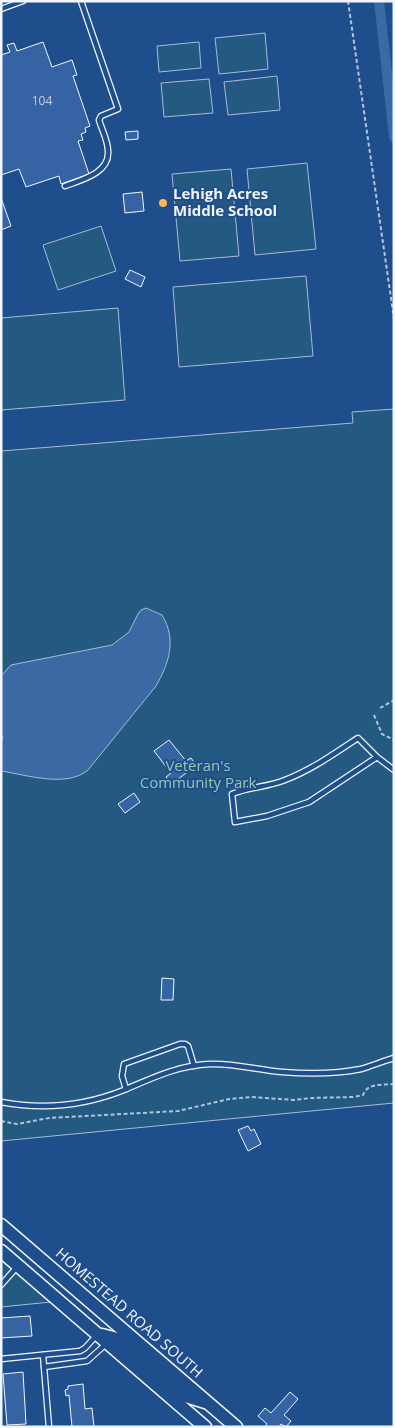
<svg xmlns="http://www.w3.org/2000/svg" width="395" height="1428" font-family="'Open Sans',sans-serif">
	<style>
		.green { fill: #245a82; stroke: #a8bbd7 }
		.water { fill: #3b69a3; stroke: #a8bbd7 }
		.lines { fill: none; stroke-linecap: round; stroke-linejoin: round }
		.canal { stroke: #3b69a3; stroke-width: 10 }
		.building { fill: #3563a3; stroke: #f2f6ff }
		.lane-casing { stroke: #f2f6ff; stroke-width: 7 }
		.secondary-casing { stroke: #f2f6ff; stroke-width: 15 }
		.path { stroke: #b3c4dc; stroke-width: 2; stroke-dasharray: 4 2.5; stroke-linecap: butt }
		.lane { stroke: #1f4e8c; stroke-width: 4.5 }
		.secondary { stroke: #1f4e8c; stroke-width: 12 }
		.poi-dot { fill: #ffb74d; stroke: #1f4e8c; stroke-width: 2 }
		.labels { text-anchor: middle; stroke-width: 4; stroke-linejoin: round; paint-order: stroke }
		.number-label { font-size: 12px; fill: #c3d1e8 }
		.poi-label { font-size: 15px; font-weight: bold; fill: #f2f6ff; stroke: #1f4e8c; text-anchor: start }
		.park-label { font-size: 15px; fill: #97c8a6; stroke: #1f4e8c }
		.street-label { font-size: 15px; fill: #f2f6ff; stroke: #1f4e8c }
	</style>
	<rect width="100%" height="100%" fill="#1f4e8c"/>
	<g class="green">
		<polygon points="265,33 268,69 219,74 215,38"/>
		<polygon points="199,42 201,68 159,72 157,46"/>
		<polygon points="277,76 280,110 228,115 224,82"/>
		<polygon points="209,79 213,113 164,117 161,83"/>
		<polygon points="307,163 316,249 255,255 247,169"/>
		<polygon points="231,169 239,256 180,261 172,174"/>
		<polygon points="101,226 116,271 58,290 43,245"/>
		<polygon points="306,276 313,356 179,367 173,287"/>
		<polygon points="118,308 125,400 1,410 1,318"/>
		<polygon points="394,409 394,1103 1,1141 1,451 353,423 352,412"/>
		<polygon points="1,1259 51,1302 1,1307"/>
	</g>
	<path class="water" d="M146,608L162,615C177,640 169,663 156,686L88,770C67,788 27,775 1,771V744L3,737L1,734V676L11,665L112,645L129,632L138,614L141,610Z"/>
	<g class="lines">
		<polyline class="canal" points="379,1 394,137"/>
	</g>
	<g class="building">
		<polygon points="43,42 52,67 72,60 77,75 73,76 90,126 85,128 86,132 81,134 83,140 78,141 89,174 61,184 59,176 26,187 19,169 1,175 1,55 10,52 7,45 14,43 17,51"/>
		<polygon points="138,131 138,139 126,140 125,132"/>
		<polygon points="142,192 144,211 125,213 123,194"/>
		<polygon points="1,198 11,226 1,230"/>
		<polygon points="130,270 145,277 141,287 125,279"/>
		<polygon points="169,740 186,761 191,758 196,765 172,784 166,777 171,773 154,751"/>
		<polygon points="134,793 140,802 125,813 118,804"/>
		<polygon points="162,978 174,979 173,1000 161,1000"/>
		<polygon points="248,1126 251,1131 254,1129 261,1144 248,1151 238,1130"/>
		<polygon points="30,1316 32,1336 1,1338 1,1318"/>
		<polygon points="23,1372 26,1424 7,1425 3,1374"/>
		<polygon points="83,1384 85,1409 92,1408 94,1427 72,1427 69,1395 66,1396 65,1390 68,1389 68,1386"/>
		<polygon points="290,1392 298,1399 284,1415 291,1421 286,1427 281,1424 279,1427 266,1427 265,1426 267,1424 258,1416 265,1408 271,1413"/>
	</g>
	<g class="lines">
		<defs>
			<g id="lane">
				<polyline points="1,9 23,1"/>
				<path d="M65,186C81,180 110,173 108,151C108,141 102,130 99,120L101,116L118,109L81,1"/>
				<path d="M377,757L309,802L267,816L235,822L232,794C249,787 268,787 285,780C311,770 334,754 358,738L377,757L394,770"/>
				<polyline points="126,1089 122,1076 124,1064 180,1044 185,1044 188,1046 194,1066"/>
				<path d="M1,1102C43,1110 84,1106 124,1090C152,1078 179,1065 210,1064C234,1063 258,1070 282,1072C308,1074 336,1074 361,1069C372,1066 383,1061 394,1058"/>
				<polyline points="1,1285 17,1267"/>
				<polyline points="43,1355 49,1427"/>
				<polyline points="1,1359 80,1351 85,1348 96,1336"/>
				<polyline points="44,1367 87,1361 106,1344"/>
			</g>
			<g id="secondary">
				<polyline points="1,1225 236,1427"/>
				<polyline points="1,1251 205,1427"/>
				<polyline points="102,1335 117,1339 122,1343 186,1396 205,1402"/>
			</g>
		</defs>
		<use href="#lane" class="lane-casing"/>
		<use href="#secondary" class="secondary-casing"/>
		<g class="path">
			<polyline points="106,1 145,1"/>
			<polyline points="348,1 394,319"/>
			<polyline points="380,708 394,700"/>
			<polyline points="374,715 382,734 394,740"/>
			<path d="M1,1121L17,1124L49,1118L178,1111L229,1099L252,1097L294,1100L311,1098L353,1097L363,1095C367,1083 382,1085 394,1084"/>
		</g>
		<use href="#lane" class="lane"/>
		<use href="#secondary" class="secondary"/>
	</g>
	<circle class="poi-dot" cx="163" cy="203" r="5"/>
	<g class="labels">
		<g class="number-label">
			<text x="42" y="105">104</text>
		</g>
		<g class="poi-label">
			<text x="173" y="199">Lehigh Acres<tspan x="173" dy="17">Middle School</tspan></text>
		</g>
		<g class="park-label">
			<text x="198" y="771">Veteran's<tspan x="198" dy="17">Community Park</tspan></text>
		</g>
		<g class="street-label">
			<text transform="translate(129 1313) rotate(41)" y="5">HOMESTEAD ROAD SOUTH</text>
		</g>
	</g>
	<rect width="395" height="1428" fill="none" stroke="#f2f6ff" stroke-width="5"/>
</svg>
